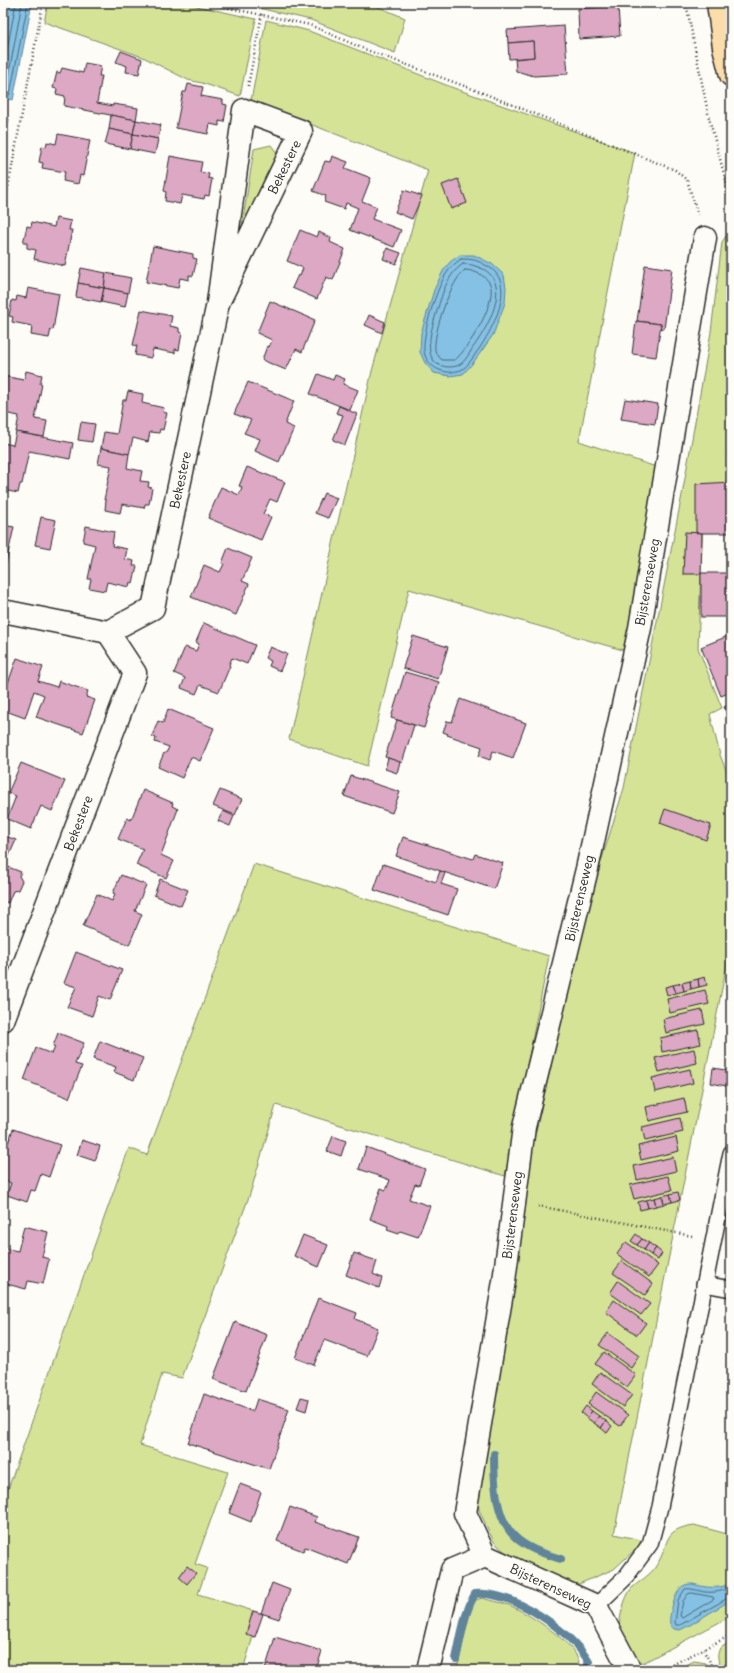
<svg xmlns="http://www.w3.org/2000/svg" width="734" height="1673" font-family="Delius,sans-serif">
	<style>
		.green { fill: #d5e397; stroke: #808761 }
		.water { fill: #84c1e4; stroke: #60859a }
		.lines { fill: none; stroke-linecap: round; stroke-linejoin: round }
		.shore { stroke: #4f6775; stroke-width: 1 }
		.stream { stroke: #60859a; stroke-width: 8 }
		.building { fill: #dca8c4; stroke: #2b2b2b }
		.service-casing { stroke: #2b2b2b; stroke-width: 18 }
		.minor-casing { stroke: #2b2b2b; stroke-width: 25 }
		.primary-casing { stroke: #2b2b2b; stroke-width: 25 }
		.path { stroke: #2b2b2b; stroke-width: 2.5; stroke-dasharray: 1 3; stroke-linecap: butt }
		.service { stroke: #fdfcf7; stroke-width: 15 }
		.minor { stroke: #fdfcf7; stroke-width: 22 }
		.primary { stroke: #faddab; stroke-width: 22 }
		.labels { text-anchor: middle; stroke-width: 3; stroke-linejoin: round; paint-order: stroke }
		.street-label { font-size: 13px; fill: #2b2b2b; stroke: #fdfcf7 }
	</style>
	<rect width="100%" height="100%" fill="#fdfcf7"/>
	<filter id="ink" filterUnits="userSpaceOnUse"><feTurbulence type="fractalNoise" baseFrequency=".025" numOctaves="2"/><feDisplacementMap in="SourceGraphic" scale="8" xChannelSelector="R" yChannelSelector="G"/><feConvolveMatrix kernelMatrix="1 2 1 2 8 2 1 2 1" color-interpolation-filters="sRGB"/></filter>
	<g filter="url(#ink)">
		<g class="green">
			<polygon points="48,3 183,3 256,19 240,96 202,83 188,80 143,57 44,22"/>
			<polygon points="236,3 369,3 405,18 395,53 311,20"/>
			<polygon points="266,20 309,31 451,87 635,153 579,441 662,469 626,651 409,589 367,766 289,739 372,371 428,170 251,101"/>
			<polygon points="271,145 280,157 248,229 242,226 254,149"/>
			<polygon points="726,236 731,240 731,488 704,492 698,648 722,708 710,714 720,755 728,775 731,776 731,943 614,1534 641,1540 638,1547 614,1569 579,1584 565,1582 507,1554 494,1542 479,1510 477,1491 522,1191 590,897 624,788 682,495 711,332 722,242"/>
			<polygon points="254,864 549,956 505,1176 276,1105 250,1194 182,1378 162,1374 140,1445 228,1472 195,1564 207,1568 198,1594 260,1613 243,1670 3,1670 3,1503 129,1148 147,1155"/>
			<path d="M694,1525L731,1535V1616L643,1663C640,1661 635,1659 633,1657C628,1651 623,1639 620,1632C617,1623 625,1596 631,1589C639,1581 651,1575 656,1566C671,1544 660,1530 694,1525Z"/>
			<path d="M482,1598C491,1601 501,1602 509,1605C526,1612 580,1645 579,1664C579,1666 578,1668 577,1670H457L471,1608L476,1600Z"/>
			<path d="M731,1642V1664L722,1669C718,1661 716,1656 720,1648Z"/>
			<polygon points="694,1661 706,1663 709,1670 676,1670"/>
		</g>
		<g class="water">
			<polygon points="4,3 32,3 13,100 7,99 4,117 9,119 3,150 3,9"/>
			<polygon points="460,255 474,255 492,264 504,275 506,288 505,303 493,335 473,363 463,374 450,376 434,373 425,363 420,352 421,333 434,290 443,271 450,262"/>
			<path d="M693,1584C707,1588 717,1589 731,1584V1600L690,1625L680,1630L674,1629C672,1627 671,1626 670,1624C668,1617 676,1589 683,1586C686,1584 690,1584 693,1584Z"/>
		</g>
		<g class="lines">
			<g class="shore">
				<polyline points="3,71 16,3"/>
				<polyline points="3,92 6,89 22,3"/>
				<polyline points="3,101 5,97 10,94 28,3"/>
				<path d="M461,259C473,259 477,260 487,266C518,282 493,328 479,349C474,355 469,366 461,370C459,371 455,371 452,372C439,373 425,364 424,350C423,331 436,290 446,274C450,268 455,263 461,259Z"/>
				<path d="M463,264C471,264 476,266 483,269C512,284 488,327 474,346C470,352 466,361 459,365C457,366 453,367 450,367C419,367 431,331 436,314C442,296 446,275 463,264Z"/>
				<path d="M465,270C471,270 474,272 480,274C483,276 487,279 489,282C500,299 468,349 455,360H442C439,357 436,354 435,350C433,333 451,279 465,270Z"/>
				<path d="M731,1588C722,1591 715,1593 705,1592C698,1591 693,1588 685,1589L678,1600L675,1623L676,1625H680L728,1598L731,1597"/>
				<polygon points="692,1593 713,1597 714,1599 682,1618 680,1616 683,1601 688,1594"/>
			</g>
			<g class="stream">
				<path d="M494,1454C494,1480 495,1517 514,1536C527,1549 545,1554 561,1559"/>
				<path d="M456,1659C461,1637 464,1613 475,1594C513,1591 570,1630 589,1662L586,1670"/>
			</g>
		</g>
		<g class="building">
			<polygon points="618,6 620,36 579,39 578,9"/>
			<polygon points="564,26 568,74 534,76 516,71 515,59 534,57 533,41 508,43 507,30"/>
			<polygon points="533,41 534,57 509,59 508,43"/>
			<polygon points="121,51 142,59 139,74 126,72 127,66 116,62"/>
			<polygon points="85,63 101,66 99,76 102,76 97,103 113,106 113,104 138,108 136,120 64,106 65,96 56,94 57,89 53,88 57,72 60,73 62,68 83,73"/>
			<polygon points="188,84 203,87 201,96 223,100 223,104 227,105 224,122 219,121 219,126 210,124 208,134 176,128 183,92 186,92"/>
			<polygon points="111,115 136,120 133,134 109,129"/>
			<polygon points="136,120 161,125 158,139 133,134"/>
			<polygon points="109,129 133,134 130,149 105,144"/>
			<polygon points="58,134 90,140 83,176 80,175 78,184 63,181 65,172 42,168 43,163 39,162 42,146 46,147 47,142 56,144"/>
			<polygon points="133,134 158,139 155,154 130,149"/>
			<polygon points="170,156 202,162 200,172 209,174 208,178 212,179 209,196 205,195 204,199 182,195 180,204 165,201 166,192 164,191"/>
			<polygon points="332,156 348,162 345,168 371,178 362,201 377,207 372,219 401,230 394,247 350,230 358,208 346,203 344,209 324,202 326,196 313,191 325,161 330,162"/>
			<polygon points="458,179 467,203 451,209 442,185"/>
			<polygon points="404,190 422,196 412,219 395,212"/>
			<polygon points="56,218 71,221 69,230 72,230 65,266 34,259 36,250 27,248 27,243 23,243 27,226 31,227 32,222 54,227"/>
			<polygon points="300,230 317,237 319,232 331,238 330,242 345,249 333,280 326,277 317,299 292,288 298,275 300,276 303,268 287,261"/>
			<polygon points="153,246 193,254 193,258 197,259 193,276 189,275 189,280 180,278 178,288 146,282"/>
			<polygon points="387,248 401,253 396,264 383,259"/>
			<polygon points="645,265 672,269 664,329 660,328 661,324 637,321"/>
			<polygon points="81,268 106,273 104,288 78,283"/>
			<polygon points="106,273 131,278 128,293 104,288"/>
			<polygon points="78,283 104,288 101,302 76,297"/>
			<polygon points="28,288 59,294 53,330 51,329 49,338 31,335 32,326 12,322 13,317 9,316 12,300 16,301 17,296 26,298"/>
			<polygon points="104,288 128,293 125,307 101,302"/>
			<polygon points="270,301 315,320 302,352 296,349 286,370 262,360 267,346 269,347 272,340 257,333"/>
			<polygon points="141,310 172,316 170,326 179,328 179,332 182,333 179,350 175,349 175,353 153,349 151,358 135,355 137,346 133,345"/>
			<polygon points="369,315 385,322 382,333 365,325"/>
			<polygon points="636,321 661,324 656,357 632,354"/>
			<polygon points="26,371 42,375 40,384 42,384 35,419 47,421 44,437 16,432 19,416 4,413 6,404 3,403 3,376 24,380"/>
			<polygon points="318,374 333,380 335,375 345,379 343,384 358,390 350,410 310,394"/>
			<polygon points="248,382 294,401 285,424 294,428 279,462 255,451 260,439 244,433 251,420 234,414"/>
			<polygon points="128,391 143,394 142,403 164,408 163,412 167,413 163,430 160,429 159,433 150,432 148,442 133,438 129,454 101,448 104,432 117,434 123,400 126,400"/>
			<polygon points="625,399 658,404 655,424 621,419"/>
			<polygon points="339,406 357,414 345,445 333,440 343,415 336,413"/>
			<polygon points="81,422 95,424 92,442 78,440"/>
			<polygon points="16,432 73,443 70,459 29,451 22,484 20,484 18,493 3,490 4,481 3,480 3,443 13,445"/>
			<polygon points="101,448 129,454 127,468 142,471 140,481 149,482 148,487 152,488 149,504 145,504 144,508 122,504 120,513 105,510 106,500 104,500 111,466 98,464"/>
			<polygon points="247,467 285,482 277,502 270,499 263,514 271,517 261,540 208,518 221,487 239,495 242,487 239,486"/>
			<polygon points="731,482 731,533 696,533 696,484"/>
			<polygon points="324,493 337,498 328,518 315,513"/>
			<polygon points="41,517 56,520 50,548 35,545"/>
			<polygon points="3,525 14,527 4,572 3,571"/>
			<polygon points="86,526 114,532 112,546 127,549 125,559 134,561 133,566 137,566 133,583 130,582 129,587 107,582 105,591 89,588 91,579 88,579 95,545 83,542"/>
			<polygon points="685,532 702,533 701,574 683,574"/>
			<polygon points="228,548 252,558 242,581 249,584 236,615 191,597 204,565 220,572 224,564 222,563"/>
			<rect x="701" y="573" width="30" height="44"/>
			<polygon points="204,623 255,645 247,664 232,658 229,665 230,666 219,692 200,685 196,694 181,688 185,678 174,673 185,647 196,651 199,644 196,642"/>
			<polygon points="413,636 448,647 438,679 403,668"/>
			<polygon points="728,636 731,643 731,692 721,696 701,647"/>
			<polygon points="270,647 287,654 280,671 269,666 271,661 265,658"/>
			<polygon points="17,658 43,667 38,681 57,687 59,681 88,691 86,697 95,700 83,733 36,717 44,695 34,691 25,718 3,710 3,697"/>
			<polygon points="405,672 439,682 424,728 391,718"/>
			<polygon points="460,699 526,723 513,758 493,751 490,760 479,756 482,747 447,735 448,734 443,732 447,721 452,722"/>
			<polygon points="731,704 731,721 724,707"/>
			<polygon points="168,709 214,728 200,761 191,757 182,778 158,767 164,753 166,753 169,747 155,742 156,738 152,736 158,721 163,723"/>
			<polygon points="397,720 414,725 402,763 385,757"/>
			<polygon points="388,758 400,762 397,773 385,769"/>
			<polygon points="21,763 65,781 52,811 41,806 31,829 7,819 16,796 8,793"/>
			<polygon points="351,776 400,792 392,813 344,796"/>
			<polygon points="143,790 173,803 172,806 178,809 161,855 174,861 166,878 136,865 143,849 118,839 127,818 131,820"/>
			<polygon points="220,790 242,799 235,815 213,806"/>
			<polygon points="665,809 711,825 706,840 660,823"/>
			<polygon points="223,811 234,816 230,826 218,821"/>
			<polygon points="3,835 16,840 8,858 6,857 3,864"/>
			<polygon points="403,837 473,859 475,854 503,863 494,889 396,856"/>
			<polygon points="383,864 436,882 440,871 445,873 441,884 457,889 448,915 374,890"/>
			<polygon points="3,865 21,872 19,876 22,881 18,890 13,891 8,903 3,901"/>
			<polygon points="121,875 146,885 135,911 142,914 129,945 83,926 97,894 112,901 115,894 113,893"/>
			<polygon points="160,879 188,890 181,906 154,895"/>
			<polygon points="76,952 122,970 110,1000 99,996 92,1016 67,1007 76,987 64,983"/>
			<polygon points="705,977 707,985 699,987 698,979"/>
			<polygon points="698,979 699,987 691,989 690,981"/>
			<polygon points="690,981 691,989 684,991 682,983"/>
			<polygon points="682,983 684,991 676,993 673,985"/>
			<polygon points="673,985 676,993 667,995 665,987"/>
			<polygon points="705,990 709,1004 670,1013 667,999"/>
			<polygon points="702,1010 705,1024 666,1033 663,1019"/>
			<polygon points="698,1030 701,1044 662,1052 660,1038"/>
			<polygon points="58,1033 84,1043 75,1064 82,1066 69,1098 24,1080 36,1048 52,1054 55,1047 53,1046"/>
			<polygon points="100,1041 143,1058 134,1080 114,1072 116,1067 93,1059"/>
			<polygon points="694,1049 697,1063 659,1072 655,1058"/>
			<polygon points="713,1068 731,1071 731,1087 711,1083"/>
			<polygon points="690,1069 693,1083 655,1092 652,1078"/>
			<polygon points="684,1098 687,1112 649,1121 646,1107"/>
			<polygon points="680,1118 683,1132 645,1141 642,1127"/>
			<polygon points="13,1129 60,1145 49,1177 41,1174 35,1191 31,1190 27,1202 7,1195 11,1183 3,1180 3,1145 4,1142 8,1143"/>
			<polygon points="333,1136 346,1141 341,1156 327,1151"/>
			<polygon points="676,1137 679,1151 641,1160 638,1146"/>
			<polygon points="82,1140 100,1146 95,1161 77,1155"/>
			<polygon points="366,1147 425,1169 419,1185 415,1184 409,1199 430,1206 418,1237 400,1231 399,1234 387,1230 388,1226 370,1219 381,1188 386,1190 390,1180 359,1169"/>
			<polygon points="673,1157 676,1171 637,1180 634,1166"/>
			<polygon points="668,1176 672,1190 634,1199 630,1185"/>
			<polygon points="678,1192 680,1200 672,1202 670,1194"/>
			<polygon points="670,1194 672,1202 664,1204 662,1196"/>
			<polygon points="662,1196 664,1204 656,1206 654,1198"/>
			<polygon points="654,1198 656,1206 648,1208 646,1200"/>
			<polygon points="646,1200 648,1208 640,1210 638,1202"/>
			<polygon points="24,1226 48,1232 42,1257 49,1259 43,1284 28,1281 26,1289 3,1283 3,1248 18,1251"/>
			<polygon points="636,1234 642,1239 637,1245 631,1241"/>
			<polygon points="303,1235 328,1245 319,1267 294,1256"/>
			<polygon points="642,1239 649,1243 644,1250 637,1245"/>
			<polygon points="626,1242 658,1265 649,1277 617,1254"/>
			<polygon points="649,1243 656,1248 651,1255 644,1250"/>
			<polygon points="656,1248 662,1253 658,1260 651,1255"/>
			<polygon points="354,1253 377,1261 373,1274 382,1278 379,1288 346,1275"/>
			<polygon points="622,1261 653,1284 645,1295 613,1273"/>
			<polygon points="618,1281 650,1304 641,1315 610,1293"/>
			<polygon points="318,1298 357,1313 355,1319 378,1328 367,1356 324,1340 314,1365 295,1358"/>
			<polygon points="614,1300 646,1323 637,1335 606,1312"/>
			<polygon points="235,1322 267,1335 246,1391 213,1379"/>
			<polygon points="608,1333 639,1356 631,1368 599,1345"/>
			<polygon points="604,1352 636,1375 627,1387 595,1364"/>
			<polygon points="600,1372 632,1395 623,1407 592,1384"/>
			<polygon points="596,1392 628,1415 620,1426 588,1404"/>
			<polygon points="204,1394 253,1411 257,1399 289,1409 269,1469 188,1443"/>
			<polygon points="301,1397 309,1399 306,1411 297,1408"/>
			<polygon points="586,1406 592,1411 587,1418 581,1413"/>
			<polygon points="592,1411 599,1416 594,1423 587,1418"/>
			<polygon points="599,1416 606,1421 601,1428 594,1423"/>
			<polygon points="606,1421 612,1426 607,1433 601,1428"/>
			<polygon points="240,1484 261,1492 251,1522 229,1513"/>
			<polygon points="290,1507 317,1517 315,1522 359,1537 348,1564 305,1547 303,1551 277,1541"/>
			<polygon points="187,1566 196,1573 187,1584 179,1577"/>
			<polygon points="272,1583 290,1590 279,1619 261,1613"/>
			<polygon points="253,1611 263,1614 255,1637 246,1634"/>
			<polygon points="275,1637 322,1651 316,1670 265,1670"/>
		</g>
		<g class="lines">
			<defs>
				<g id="service">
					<polyline points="704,1284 731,1289"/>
					<polyline points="596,1606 625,1578 650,1544 660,1507 731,1153"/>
				</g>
				<g id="minor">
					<polyline points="3,611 108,632 153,608 218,303 244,110 301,131 218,303"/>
					<polyline points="3,1020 135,673 108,632"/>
					<polyline points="428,1670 452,1570 485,1556"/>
					<polyline points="630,1670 596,1606 485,1556 465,1513 504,1281 524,1127 587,869 640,628 705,238"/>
				</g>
				<polyline id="primary" points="718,3 724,47 731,75"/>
			</defs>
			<use href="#service" class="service-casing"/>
			<use href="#minor" class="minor-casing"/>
			<use href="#primary" class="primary-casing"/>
			<g class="path">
				<polyline points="205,3 310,25 364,49 478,91 675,170 687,180 698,215"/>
				<polyline points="686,3 709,118 731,200"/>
				<polyline points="248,86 262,14"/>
				<polyline points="3,214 43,3"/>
				<polyline points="538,1206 692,1236"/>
				<polyline points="730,1386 731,1382"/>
				<polyline points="703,1650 715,1670"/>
				<polyline points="662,1670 731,1635"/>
			</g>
			<use href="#service" class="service"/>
			<use href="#minor" class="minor"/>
			<use href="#primary" class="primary"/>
		</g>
	</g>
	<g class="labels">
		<g class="street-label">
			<text transform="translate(284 167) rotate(-64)" y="5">Bekestere</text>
			<text transform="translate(180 480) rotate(-78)" y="5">Bekestere</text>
			<text transform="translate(647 582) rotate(-80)" y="5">Bijsterenseweg</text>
			<text transform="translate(78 823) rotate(-69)" y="5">Bekestere</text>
			<text transform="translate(579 898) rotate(-77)" y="5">Bijsterenseweg</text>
			<text transform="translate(512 1215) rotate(-83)" y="5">Bijsterenseweg</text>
			<text transform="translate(551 1586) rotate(25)" y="5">Bijsterenseweg</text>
		</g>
	</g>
	<rect width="734" height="1673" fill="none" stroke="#fdfcf7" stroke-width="16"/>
	<rect x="8" y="8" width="718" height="1657" fill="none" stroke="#2b2b2b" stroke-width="1.5" filter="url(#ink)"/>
</svg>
